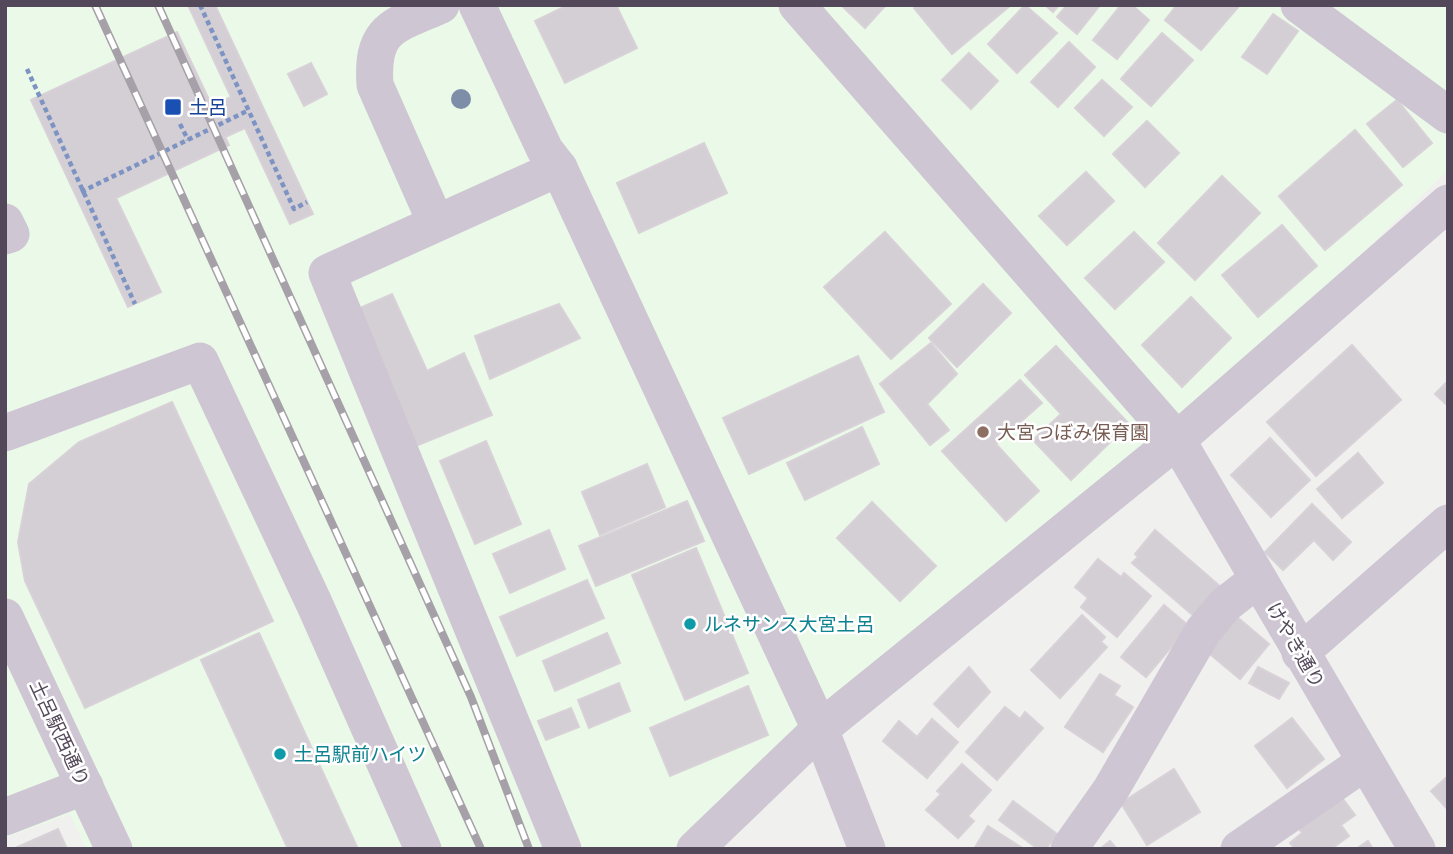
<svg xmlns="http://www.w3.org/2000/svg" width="1453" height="854" font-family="'Noto Sans','Noto Sans JP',sans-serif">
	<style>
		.commercial { fill: #ebf9e8 }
		.building { fill: #d4ced5; stroke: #d8d2d8; stroke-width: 2 }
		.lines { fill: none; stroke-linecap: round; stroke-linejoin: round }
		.path { stroke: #7d94c3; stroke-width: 4.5; stroke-dasharray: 5 3.5; stroke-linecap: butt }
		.minor { stroke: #cec6d3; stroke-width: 37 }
		.rail-casing { stroke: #a6a0a8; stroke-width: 8 }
		.rail { stroke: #fff; stroke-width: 5; stroke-dasharray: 16; stroke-linecap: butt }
		.tree { fill: #7e8ea9 }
		.transit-dot { fill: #1a4fb4; stroke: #fff; stroke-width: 2.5 }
		.education-dot { fill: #8d6e63; stroke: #fff; stroke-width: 2.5 }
		.culture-dot { fill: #0f9aa8; stroke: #fff; stroke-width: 2.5 }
		.labels { text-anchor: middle; stroke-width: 5; stroke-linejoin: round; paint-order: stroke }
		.transit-label { font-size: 19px; fill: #164399; stroke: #fff; text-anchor: start }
		.education-label { font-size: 19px; fill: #785e54; stroke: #fff; text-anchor: start }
		.culture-label { font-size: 19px; fill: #0d838f; stroke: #fff; text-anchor: start }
		.street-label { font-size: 19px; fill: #534859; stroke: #fff }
	</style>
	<rect width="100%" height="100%" fill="#f0f0ee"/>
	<polygon class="commercial" points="5,5 1448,5 1448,170 1181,430 688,849 86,849 70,814 5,838"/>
	<g class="building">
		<polygon points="188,5 215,5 313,214 290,224 245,128 225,137 229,145 116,198 161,292 128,307 31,100 177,32 212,106 231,97"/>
		<polygon points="568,5 616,5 637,48 565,83 535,21"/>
		<polygon points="841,5 886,5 865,28"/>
		<polygon points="917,5 1011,5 952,54 914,8"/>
		<polygon points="1025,5 1057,33 1017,73 988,44"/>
		<polygon points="1045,5 1059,5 1053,12"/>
		<polygon points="1067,5 1100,5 1077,34 1057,17"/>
		<polygon points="1121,5 1132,5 1149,20 1117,59 1093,40"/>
		<polygon points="1177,5 1240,5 1201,50 1165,20"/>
		<polygon points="1273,14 1298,31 1267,74 1242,57"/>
		<polygon points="1162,33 1193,60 1151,106 1121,79"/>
		<polygon points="1069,42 1095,67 1058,107 1031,82"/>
		<polygon points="969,53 998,81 971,109 942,80"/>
		<polygon points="311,63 327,94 304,106 288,74"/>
		<polygon points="1102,80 1132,107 1104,136 1075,108"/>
		<polygon points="1397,100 1432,143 1403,167 1367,124"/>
		<polygon points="1147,121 1179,153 1145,187 1113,154"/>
		<polygon points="1355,130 1402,185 1325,250 1279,196"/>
		<polygon points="704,143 727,193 639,233 617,183"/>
		<polygon points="1086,172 1114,201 1067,245 1039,216"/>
		<polygon points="1222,176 1260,213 1195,280 1158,243"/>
		<polygon points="1282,225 1317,266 1258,317 1222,275"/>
		<polygon points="885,232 951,304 891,359 824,287"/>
		<polygon points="1134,232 1164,262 1115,309 1085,278"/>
		<polygon points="983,284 1011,313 957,367 929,338"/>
		<polygon points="392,294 427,371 464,353 492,415 411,448 353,311"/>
		<polygon points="1191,297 1231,338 1182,387 1142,345"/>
		<polygon points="559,304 580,338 490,379 475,336"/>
		<polygon points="931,343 957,374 927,404 949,430 930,445 880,384"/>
		<polygon points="1352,345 1401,400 1316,476 1267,422"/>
		<polygon points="1056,346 1129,424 1071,480 1033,440 1061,414 1025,375"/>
		<polygon points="858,356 884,412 749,474 723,418"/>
		<polygon points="1020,380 1042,403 996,444 1039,491 1006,521 942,451"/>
		<polygon points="1448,381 1448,406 1435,394"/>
		<polygon points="172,402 273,621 85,708 25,581 18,542 29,484 79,442"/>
		<polygon points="862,427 879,464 805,500 787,463"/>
		<polygon points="1270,438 1310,480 1271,517 1231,475"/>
		<polygon points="486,441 521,524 475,544 440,461"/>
		<polygon points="1358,453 1383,483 1342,518 1317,489"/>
		<polygon points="647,464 665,507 600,535 582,492"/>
		<polygon points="687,501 704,541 596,586 579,546"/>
		<polygon points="872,502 936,566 900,601 837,538"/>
		<polygon points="1312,504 1351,542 1333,560 1314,540 1283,570 1265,552"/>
		<polygon points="549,530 565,569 510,593 493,554"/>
		<polygon points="1155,530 1221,587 1195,617 1132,563 1138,557 1135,554"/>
		<polygon points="696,548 748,673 685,700 632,575"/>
		<polygon points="1098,559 1121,577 1124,573 1151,596 1117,637 1081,607 1088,598 1075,587"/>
		<polygon points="587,580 604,618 517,656 500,617"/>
		<polygon points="1164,605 1189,626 1146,677 1121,657"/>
		<polygon points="1082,615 1105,637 1101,642 1107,647 1060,698 1031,670"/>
		<polygon points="1236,616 1269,644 1240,679 1206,651"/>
		<polygon points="259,633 358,849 288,849 201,660"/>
		<polygon points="607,633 620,663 555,691 543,661"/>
		<polygon points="969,667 990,692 958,727 934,704"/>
		<polygon points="1258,667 1289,683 1279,699 1249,683"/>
		<polygon points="1100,674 1120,686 1114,695 1133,707 1103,752 1065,727"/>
		<polygon points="619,683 630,711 589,728 578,700"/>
		<polygon points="748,686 768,735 670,776 650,728"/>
		<polygon points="1005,707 1020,719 1025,712 1043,728 997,780 966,752"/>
		<polygon points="571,708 579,727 546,740 538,721"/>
		<polygon points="1292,718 1324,759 1287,788 1255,746"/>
		<polygon points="932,719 958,742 927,778 883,741 899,721 917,737"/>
		<polygon points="962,764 991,790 968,816 974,821 958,838 926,810 941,794 937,791"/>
		<polygon points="1174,769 1200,812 1147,845 1121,803"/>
		<polygon points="1448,776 1448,810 1431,791"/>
		<polygon points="1340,795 1355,815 1341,825 1349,836 1331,849 1295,849 1290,843 1302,833 1298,827"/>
		<polygon points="1013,801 1057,834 1046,849 1038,849 999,820"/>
		<polygon points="988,826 1024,849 974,849"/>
		<polygon points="58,829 67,849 13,849"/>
		<polygon points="1110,841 1117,849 1100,849"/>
		<polygon points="1368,841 1373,849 1356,849"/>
	</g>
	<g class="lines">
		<g class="path">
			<polyline points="200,5 294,209 307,202"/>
			<polyline points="27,69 135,304"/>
			<polyline points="180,124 188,140"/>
			<polyline points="81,192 249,110"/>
		</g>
		<g class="minor">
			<polyline points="477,5 545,150 559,168 820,729 867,849"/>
			<polyline points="797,5 1177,440 1417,849"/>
			<polyline points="1299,5 1448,115"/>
			<polyline points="559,168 327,273 563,849"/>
			<polyline points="5,222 11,234 5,236"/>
			<path d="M436,223L375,85C371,27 394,26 441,5"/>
			<polyline points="5,433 200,361 314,603 423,849"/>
			<polyline points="5,617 114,849"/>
			<polyline points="1300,653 1448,523"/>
			<polyline points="5,817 85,786"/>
			<polyline points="695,849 820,729 1177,440 1448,203"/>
			<polyline points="1069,849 1110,791 1203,631 1226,604 1258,579"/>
			<polyline points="1239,849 1365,762"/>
		</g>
		<defs>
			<g id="rail">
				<polyline points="95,5 481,849"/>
				<polyline points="158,5 471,697 529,849"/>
			</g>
		</defs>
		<use href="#rail" class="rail-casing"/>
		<use href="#rail" class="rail"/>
	</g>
	<circle class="tree" cx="461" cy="99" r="10"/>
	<rect class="transit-dot" x="164" y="98" width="18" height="18" rx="3.5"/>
	<circle class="education-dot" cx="983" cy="432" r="7"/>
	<g class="culture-dot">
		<circle cx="690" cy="624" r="7"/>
		<circle cx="280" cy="754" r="7"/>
	</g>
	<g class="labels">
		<g class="transit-label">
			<text x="189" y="114">土呂</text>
		</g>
		<g class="education-label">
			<text x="997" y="439">大宮つぼみ保育園</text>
		</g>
		<g class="culture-label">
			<text x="704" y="631">ルネサンス大宮土呂</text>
			<text x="294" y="761">土呂駅前ハイツ</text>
		</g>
		<g class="street-label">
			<text transform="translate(1296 645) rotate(60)" y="7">けやき通り</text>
			<text transform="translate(60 733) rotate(65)" y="7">土呂駅西通り</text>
		</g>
	</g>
	<rect width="1453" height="854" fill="none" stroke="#534859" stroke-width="14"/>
</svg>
